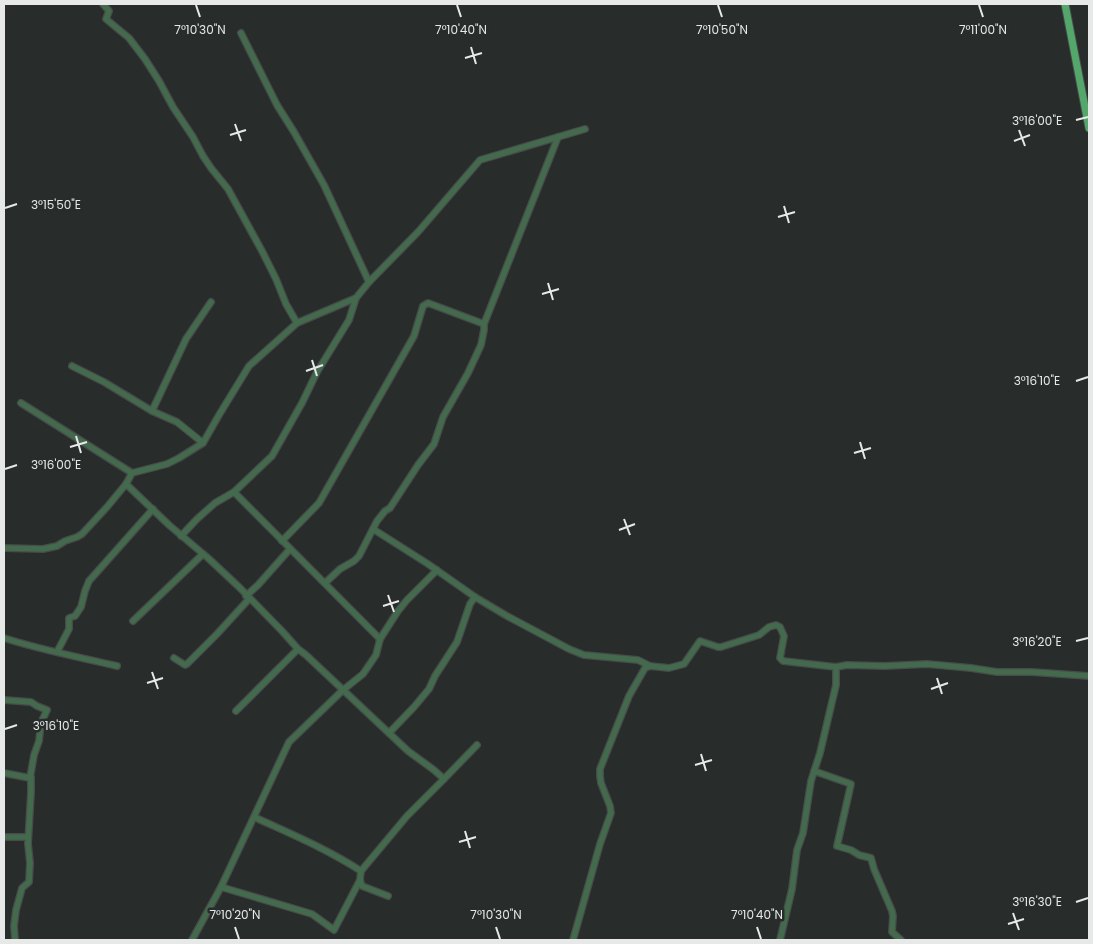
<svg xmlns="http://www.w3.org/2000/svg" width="1093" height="944" font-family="Poppins,sans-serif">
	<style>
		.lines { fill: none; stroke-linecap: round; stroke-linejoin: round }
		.minor-casing { stroke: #474b4a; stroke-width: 8 }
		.major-casing { stroke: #474b4a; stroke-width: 9 }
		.minor { stroke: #446a4d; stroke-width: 5.5 }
		.major { stroke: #54a76b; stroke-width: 7 }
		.ticks { fill: none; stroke: #e7e9e9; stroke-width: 2 }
		.ticks-label { font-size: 12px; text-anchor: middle; fill: #e7e9e9; stroke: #282d2c; stroke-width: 5; stroke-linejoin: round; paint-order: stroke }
	</style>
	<rect width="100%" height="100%" fill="#282d2c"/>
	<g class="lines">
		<defs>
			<g id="minor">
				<polyline points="103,4 109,11 106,19 129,38 145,59 159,81 173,107 193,137 203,156 211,168 228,189 262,251 276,279 286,304 297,323"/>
				<polyline points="241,33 277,105 294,132 324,185 369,282"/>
				<polyline points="72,366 104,382 152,411 177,422 203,443"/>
				<polyline points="21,403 132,473"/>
				<polyline points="152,411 186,339 211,302"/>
				<polyline points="126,484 169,525 208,558 239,587 282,631 298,649 306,655 408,751 434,770 444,779 477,745"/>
				<polyline points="234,492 380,639"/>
				<polyline points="373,529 428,564 475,597 507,616 569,649 584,655 638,660 650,666"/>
				<polyline points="181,536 197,519 215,503 234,492 272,456 302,403 317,372 349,320 356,298"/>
				<polyline points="282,541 319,503 414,336 423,306 428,303 484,324"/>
				<polyline points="4,548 43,549 57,546 65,541 77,537 82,534 107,507 126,484 132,473 167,464 179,458 203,443 219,415 249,366 297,323 356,298 369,282 418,232 480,160 585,129"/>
				<polyline points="325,583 340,569 354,561 359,556 377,521 385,511 390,508 418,465 434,444 443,417 468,373 481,345 484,330 484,324 558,137"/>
				<polyline points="246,596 258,585 290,549"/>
				<polyline points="133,621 203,554"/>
				<path d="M4,638C41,650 79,657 117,666"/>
				<polyline points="57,652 69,629 69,618 75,616 81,607 85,591 89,581 153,509"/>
				<polyline points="174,658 185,665 187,664 217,634 249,599"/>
				<polyline points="836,667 847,665 885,666 927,664 971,668 997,672 1032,672 1089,676"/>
				<polyline points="4,700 31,702 37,706 47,710 41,723 39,741 34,755 30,778 31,777 31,792 28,844 30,863 29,882 22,888 16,910 14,926 15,940"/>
				<polyline points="236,711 298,649"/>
				<polyline points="389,733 414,707 429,689 435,676 457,642 470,604 475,597"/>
				<polyline points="814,771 851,784 837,846 851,850 859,855 871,858 874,869 892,911 893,916 892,932 901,940"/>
				<polyline points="4,773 30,778"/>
				<path d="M254,817C291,834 327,849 361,871L360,880L362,886L388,896"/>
				<polyline points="4,837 28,837"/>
				<polyline points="361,871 407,816 444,779"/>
				<polyline points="221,887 312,914 334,930 360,880"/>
				<polyline points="192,940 221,887 289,742 343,690 363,674 376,655 380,639 398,611 407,600 437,570"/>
				<polyline points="573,940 600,844 611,813 610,806 601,783 600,776 600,769 629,696 645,668 650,666 669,668 684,664 700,641 718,647 721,647 759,635 769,627 776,625 780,627 784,636 780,658 783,661 836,667 836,685 820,753 811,781 803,833 797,850 792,889 780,940"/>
			</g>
			<polyline id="major" points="1065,4 1089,128"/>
		</defs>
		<use href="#minor" class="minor-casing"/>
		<use href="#major" class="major-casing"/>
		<use href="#minor" class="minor"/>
		<use href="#major" class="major"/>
	</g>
	<path class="ticks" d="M196,5L200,17M457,5L461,17M718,5L722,17M979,5L983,17M471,47L476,64M465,58L482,53M1076,120L1088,117M235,124L241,141M1019,130L1025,146M230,135L246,130M1014,141L1030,135M784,206L789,223M5,208L17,204M778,217L795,212M548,283L553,300M542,294L559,289M312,360L317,376M306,371L323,365M1076,381L1088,377M76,436L81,453M860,442L865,459M70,447L87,442M854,453L871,448M5,469L17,465M624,519L630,535M619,530L635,524M388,595L394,612M383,606L399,601M1076,641L1088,638M152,672L158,689M937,678L942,694M147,683L163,678M931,689L948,683M5,729L17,725M701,754L706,771M695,765L712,760M465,831L470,848M459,842L476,837M1076,902L1088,898M1013,913L1019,930M1008,924L1024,919M235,927L239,939M496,927L500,939M757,927L761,939"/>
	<g class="ticks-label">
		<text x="200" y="34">7°10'30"N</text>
		<text x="461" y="34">7°10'40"N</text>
		<text x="722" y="34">7°10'50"N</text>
		<text x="983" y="34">7°11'00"N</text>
		<text x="1037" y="125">3°16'00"E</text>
		<text x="56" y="209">3°15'50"E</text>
		<text x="1037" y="385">3°16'10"E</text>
		<text x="56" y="469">3°16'00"E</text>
		<text x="1037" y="646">3°16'20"E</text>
		<text x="56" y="730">3°16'10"E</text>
		<text x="1037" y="906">3°16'30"E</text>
		<text x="235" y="919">7°10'20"N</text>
		<text x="496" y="919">7°10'30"N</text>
		<text x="757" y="919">7°10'40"N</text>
	</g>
	<rect width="1093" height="944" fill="none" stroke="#e7e9e9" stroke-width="10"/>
</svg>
